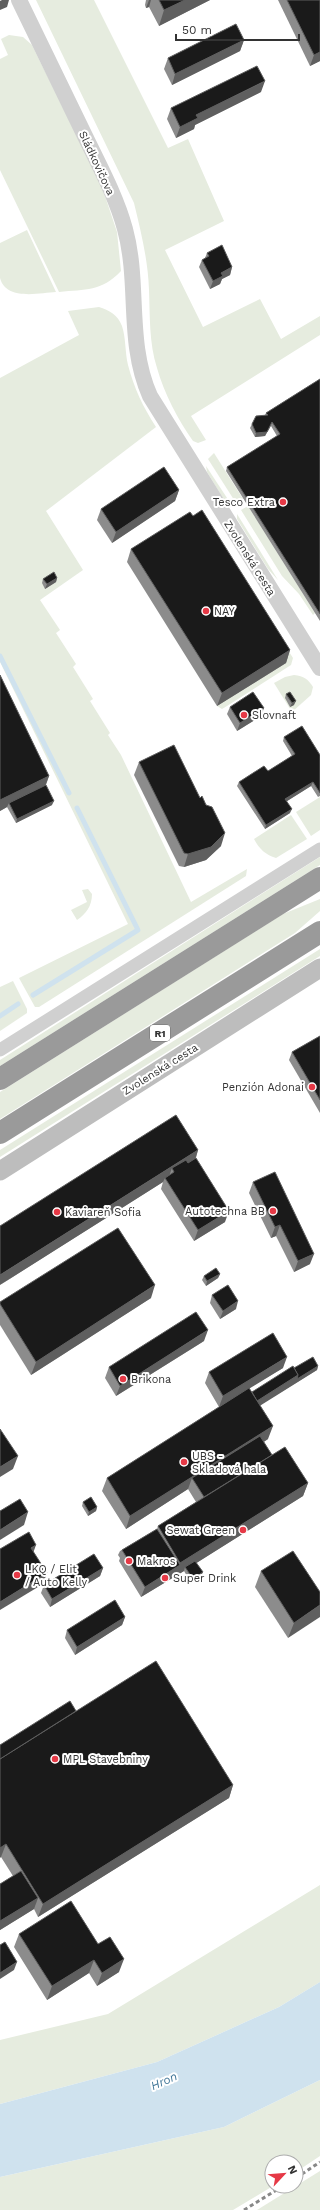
<svg xmlns="http://www.w3.org/2000/svg" width="320" height="2210" font-family="'Work Sans',sans-serif">
	<style>
		.green { fill: #e6ecdf }
		.water { fill: #cfe2ee }
		.lines { fill: none; stroke-linecap: round; stroke-linejoin: round }
		.stream { stroke: #cfe2ee; stroke-width: 5 }
		.minor { stroke: #d0d0d0; stroke-width: 13 }
		.tertiary { stroke: #d0d0d0; stroke-width: 16 }
		.secondary { stroke: #bdbdbd; stroke-width: 19 }
		.motorway { stroke: #9a9a9a; stroke-width: 22 }
		.rail { stroke: #888; stroke-width: 3; stroke-dasharray: 4 3; stroke-linecap: butt }
		.wall { fill: #8c8c8c }
		.shaded-wall { fill: #5f5f5f }
		.building { fill: #1a1a1a; stroke: #5f5f5f }
		.poi-dot { fill: #e63946; stroke: #fff; stroke-width: 1.5 }
		.labels { text-anchor: middle; stroke-width: 4; stroke-linejoin: round; paint-order: stroke }
		.shield { fill: #fff; stroke: #707070; stroke-width: 1 }
		.shield-label { font-size: 10px; font-weight: bold; fill: #333 }
		.street-label { font-size: 11px; fill: #333; stroke: #fff }
		.poi-label { font-size: 11px; fill: #333; stroke: #fff; text-anchor: start }
		.water-label { font-size: 12px; font-style: italic; fill: #3f7597; stroke: #fff }
	</style>
	<rect width="100%" height="100%" fill="#fff"/>
	<g class="green">
		<path d="M36,0H94L168,148L188,139L224,221L165,250L203,327L260,299L281,339L320,316V335L191,416L206,440L198,443L193,441C178,420 164,393 157,368C149,343 150,316 149,290C148,260 141,232 134,203Z"/>
		<path d="M9,35L23,37L32,45L102,187L117,232L121,271C101,292 86,289 59,292L0,170V59L8,55L1,39Z"/>
		<path d="M27,230L56,292C39,293 6,301 0,278C0,268 0,253 0,243Z"/>
		<path d="M99,307C109,310 118,315 122,326C126,338 125,353 128,365C134,388 143,407 156,427L46,511L83,570L40,600L60,630L56,633L76,664L73,667L93,699L90,701L110,733L108,735L121,755L191,902L247,869L246,876L39,1007H35L19,978L128,924L0,662V378L79,335L68,311Z"/>
		<polygon points="214,453 243,499 236,503 208,459"/>
		<polygon points="206,466 231,504 226,503 207,472"/>
		<polygon points="248,506 315,613 313,615 299,594 282,576 241,510"/>
		<polygon points="237,514 278,580 268,569 237,519"/>
		<polygon points="277,633 293,658 291,665 227,706 222,709 217,706"/>
		<path d="M294,675C304,676 308,679 313,687L311,695L292,712L274,683L285,677Z"/>
		<polygon points="320,797 320,830 311,836 296,812"/>
		<path d="M291,815L307,839L276,858C266,855 259,849 254,839Z"/>
		<polygon points="320,857 320,865 0,1066 0,1060"/>
		<path d="M88,889L92,894C92,906 86,914 77,920L71,910L87,902L82,890Z"/>
		<polygon points="320,899 320,911 295,933 0,1119 0,1092 283,914"/>
		<polygon points="320,949 320,956 0,1157 0,1150"/>
		<polygon points="13,981 27,1009 27,1013 0,1031 0,987"/>
		<polygon points="320,1885 320,1982 279,2007 157,2062 0,2104 0,2040 108,2014"/>
		<polygon points="320,2080 320,2156 296,2172 296,2162 272,2162 273,2186 233,2210 0,2210 0,2177 224,2127"/>
		<polygon points="320,2171 320,2210 257,2210"/>
	</g>
	<polygon class="water" points="320,1982 320,2080 224,2127 0,2177 0,2104 157,2062 279,2007"/>
	<g class="lines">
		<g class="stream">
			<polyline points="0,656 69,793"/>
			<polyline points="33,995 138,930 77,808"/>
			<polyline points="0,1016 18,1004"/>
		</g>
		<polyline class="minor" points="0,1050 320,849"/>
		<path class="tertiary" d="M19,0C41,45 62,89 84,134C99,165 116,196 125,229C140,284 126,342 150,396L320,668"/>
		<polyline class="secondary" points="0,1171 320,968"/>
		<g class="motorway">
			<polyline points="0,1079 320,878"/>
			<polyline points="0,1133 320,932"/>
		</g>
		<g class="rail">
			<polyline points="296,2178 320,2162"/>
			<polyline points="244,2210 283,2186"/>
		</g>
	</g>
	<g class="wall">
		<polygon points="146,0 210,0 159,26 149,7 146,8 145,5"/>
		<polygon points="278,0 320,0 320,61 310,66"/>
		<polygon points="244,40 240,51 172,85 164,69 168,58"/>
		<polygon points="261,92 195,125 194,129 176,138 167,119 171,108"/>
		<polygon points="207,253 232,267 230,275 222,279 220,284 210,289 199,267 202,260 205,258"/>
		<polygon points="320,379 320,621 226,471 227,467 277,436 271,426 265,436 255,437 250,428 252,424 265,415 266,413"/>
		<polygon points="179,490 175,501 112,543 97,520 101,509"/>
		<polygon points="193,516 290,650 286,663 217,706 127,562 131,549"/>
		<polygon points="57,578 56,582 45,589 42,583 43,579"/>
		<polygon points="0,675 49,776 46,785 52,805 16,823 7,807 0,811"/>
		<polygon points="286,694 294,705 290,707 285,698"/>
		<polygon points="230,707 261,716 237,731 227,714"/>
		<polygon points="284,737 320,755 320,796 318,797 311,786 287,801 290,813 265,829 237,786 239,782 268,771 292,756 283,741"/>
		<polygon points="139,762 221,846 206,860 184,867 179,866 134,775"/>
		<polygon points="320,1036 320,1113 289,1060 292,1052"/>
		<polygon points="198,1150 196,1158 225,1222 194,1241 161,1189 163,1182 0,1285"/>
		<polygon points="253,1182 310,1264 294,1272 276,1236 271,1238 249,1193"/>
		<polygon points="220,1274 218,1278 206,1286 202,1280 204,1276"/>
		<polygon points="212,1295 236,1309 220,1319 210,1303"/>
		<polygon points="151,1298 31,1375 0,1325 0,1302"/>
		<polygon points="204,1341 116,1396 105,1378 109,1367"/>
		<polygon points="318,1366 317,1370 260,1405 268,1439 264,1442 272,1455 308,1483 303,1496 196,1563 201,1576 191,1583 184,1571 141,1597 119,1561 120,1558 118,1555 120,1551 157,1529 158,1526 196,1502 188,1489 126,1529 102,1491 107,1478 219,1407 205,1383 209,1372 283,1368 249,1388 252,1392 294,1368"/>
		<polygon points="83,1502 97,1507 96,1511 88,1516 82,1506"/>
		<polygon points="103,1568 100,1576 50,1607 41,1593 44,1585"/>
		<polygon points="261,1571 320,1592 288,1638 255,1587"/>
		<polygon points="125,1617 122,1625 75,1655 65,1638 67,1630"/>
		<polygon points="76,1711 233,1785 229,1798 38,1917 34,1909 0,1930 0,1884 13,1876 1,1857 0,1745"/>
		<polygon points="19,1934 98,1944 119,1972 97,1986 89,1973 47,2000 14,1947"/>
	</g>
	<g class="shaded-wall">
		<polygon points="2,0 9,0 7,7 0,10 0,1"/>
		<polygon points="149,0 151,0 149,7 146,8"/>
		<polygon points="185,0 210,0 159,26 164,10"/>
		<polygon points="244,40 240,51 172,85 175,74"/>
		<polygon points="320,52 320,61 310,66 314,55"/>
		<polygon points="265,81 261,92 195,125 194,129 176,138 180,127 196,115"/>
		<polygon points="232,267 230,275 222,279 220,284 210,289 213,281 221,273"/>
		<polygon points="272,422 265,436 255,437 256,433"/>
		<polygon points="179,490 175,501 112,543 116,532"/>
		<polygon points="57,578 56,582 45,589 47,584"/>
		<polygon points="290,650 286,663 217,706 222,693"/>
		<polygon points="296,701 294,705 290,707 292,703"/>
		<polygon points="264,708 261,716 237,731 240,723"/>
		<polygon points="49,776 44,789 9,803 7,807 0,811 0,800"/>
		<polygon points="313,782 311,786 284,803 285,799"/>
		<polygon points="54,801 52,805 16,823 17,819"/>
		<polygon points="292,809 290,813 265,829 266,825"/>
		<polygon points="225,833 221,846 206,860 184,867 188,854"/>
		<polygon points="198,1150 194,1163 174,1172 172,1168 168,1179 165,1178 163,1182 0,1285 0,1275"/>
		<polygon points="229,1211 225,1222 194,1241 198,1230"/>
		<polygon points="280,1225 276,1236 271,1238 275,1227"/>
		<polygon points="314,1254 310,1264 294,1272 298,1261"/>
		<polygon points="220,1274 218,1278 206,1286 207,1281"/>
		<polygon points="155,1285 151,1298 31,1375 36,1362"/>
		<polygon points="238,1301 236,1309 220,1319 223,1311"/>
		<polygon points="208,1330 204,1341 116,1396 120,1386"/>
		<polygon points="287,1357 283,1368 219,1407 223,1396"/>
		<polygon points="318,1366 317,1370 253,1410 255,1402 298,1375"/>
		<polygon points="273,1426 268,1439 196,1484 192,1478 188,1489 126,1529 130,1516"/>
		<polygon points="18,1456 13,1469 0,1477 0,1467"/>
		<polygon points="308,1483 303,1496 187,1569 185,1567 184,1571 141,1597 145,1587 180,1565 180,1563"/>
		<polygon points="97,1507 96,1511 88,1516 89,1512"/>
		<polygon points="28,1512 24,1525 0,1540 0,1530"/>
		<polygon points="36,1545 32,1556 31,1548"/>
		<polygon points="103,1568 100,1576 50,1607 52,1599"/>
		<polygon points="203,1572 201,1576 191,1583 193,1579"/>
		<polygon points="47,1573 43,1584 0,1610 0,1602"/>
		<polygon points="320,1605 320,1617 288,1638 294,1623"/>
		<polygon points="125,1617 122,1625 75,1655 77,1647"/>
		<polygon points="233,1785 229,1798 38,1917 43,1904"/>
		<polygon points="6,1844 1,1857 0,1858 0,1848"/>
		<polygon points="38,1898 34,1909 0,1930 0,1921"/>
		<polygon points="124,1959 119,1972 97,1986 102,1973"/>
		<polygon points="94,1960 89,1973 47,2000 52,1986"/>
		<polygon points="17,1962 14,1970 0,1979 0,1973"/>
	</g>
	<g class="building">
		<polygon points="159,0 185,0 164,10"/>
		<polygon points="287,0 320,0 320,52 314,55"/>
		<polygon points="236,24 244,40 175,74 168,58"/>
		<polygon points="257,66 265,81 196,115 198,118 180,127 171,108"/>
		<polygon points="222,245 232,267 221,273 223,276 213,281 202,260 209,256 207,253"/>
		<polygon points="320,379 320,614 227,467 280,434 272,422 267,432 256,433 252,424 256,416 268,415 266,413"/>
		<polygon points="164,467 179,490 116,532 101,509"/>
		<polygon points="202,510 290,650 222,693 131,549 190,512 193,516"/>
		<polygon points="54,572 57,578 47,584 43,579"/>
		<polygon points="0,675 49,776 0,800"/>
		<polygon points="253,692 264,708 240,723 230,707"/>
		<polygon points="290,692 296,701 292,703 286,694"/>
		<polygon points="302,726 320,755 320,793 313,782 285,799 292,809 266,825 239,782 264,766 268,771 295,754 284,737"/>
		<polygon points="174,745 200,798 202,796 206,805 212,807 225,833 211,847 188,854 184,853 139,762"/>
		<polygon points="46,785 54,801 17,819 9,803"/>
		<polygon points="320,1036 320,1100 292,1052"/>
		<polygon points="176,1115 198,1150 0,1275 0,1226"/>
		<polygon points="196,1158 229,1211 198,1230 165,1178 174,1172 172,1168 186,1160 188,1163"/>
		<polygon points="275,1172 314,1254 298,1261 280,1225 275,1227 253,1182"/>
		<polygon points="118,1228 155,1285 36,1362 0,1304 0,1302"/>
		<polygon points="216,1268 220,1274 207,1281 204,1276"/>
		<polygon points="228,1285 238,1301 223,1311 212,1295"/>
		<polygon points="196,1312 208,1330 120,1386 109,1367"/>
		<polygon points="273,1333 287,1357 223,1396 209,1372"/>
		<polygon points="313,1357 318,1366 297,1379 298,1375 294,1368"/>
		<polygon points="293,1366 298,1375 257,1401 252,1392"/>
		<polygon points="249,1388 273,1426 130,1516 107,1478"/>
		<polygon points="0,1429 18,1456 0,1467"/>
		<polygon points="260,1436 272,1455 204,1497 192,1478"/>
		<polygon points="285,1447 308,1483 180,1563 158,1526"/>
		<polygon points="91,1497 97,1507 89,1512 83,1502"/>
		<polygon points="20,1499 28,1512 0,1530 0,1511"/>
		<polygon points="157,1529 180,1565 145,1587 122,1550"/>
		<polygon points="29,1532 36,1545 31,1548 47,1573 0,1602 0,1549"/>
		<polygon points="293,1551 320,1592 320,1605 294,1623 261,1571"/>
		<polygon points="94,1554 103,1568 52,1599 44,1585"/>
		<polygon points="195,1561 203,1572 193,1579 185,1567"/>
		<polygon points="115,1600 125,1617 77,1647 67,1630"/>
		<polygon points="156,1661 233,1785 43,1904 6,1844 0,1848 0,1759"/>
		<polygon points="70,1701 76,1711 0,1759 0,1745"/>
		<polygon points="21,1871 38,1898 0,1921 0,1884"/>
		<polygon points="71,1901 98,1944 110,1937 124,1959 102,1973 94,1960 52,1986 19,1934"/>
		<polygon points="5,1942 17,1962 0,1973 0,1945"/>
	</g>
	<g class="poi-dot">
		<circle cx="283" cy="502" r="4"/>
		<circle cx="206" cy="611" r="4"/>
		<circle cx="244" cy="715" r="4"/>
		<circle cx="312" cy="1087" r="4"/>
		<circle cx="273" cy="1211" r="4"/>
		<circle cx="57" cy="1212" r="4"/>
		<circle cx="123" cy="1379" r="4"/>
		<circle cx="184" cy="1462" r="4"/>
		<circle cx="243" cy="1530" r="4"/>
		<circle cx="129" cy="1561" r="4"/>
		<circle cx="17" cy="1575" r="4"/>
		<circle cx="165" cy="1578" r="4"/>
		<circle cx="55" cy="1759" r="4"/>
	</g>
	<g class="labels">
		<rect class="shield" x="150" y="1025" width="20" height="16" rx="3"/>
		<g class="shield-label">
			<text x="160" y="1037">R1</text>
		</g>
		<g class="street-label">
			<text transform="translate(97 163) rotate(65)" y="4">Sládkovičova</text>
			<text transform="translate(250 558) rotate(58)" y="4">Zvolenská cesta</text>
			<text transform="translate(160 1069) rotate(-32)" y="4">Zvolenská cesta</text>
		</g>
		<g class="poi-label">
			<text x="275" y="506" text-anchor="end">Tesco Extra</text>
			<text x="214" y="615">NAY</text>
			<text x="252" y="719">Slovnaft</text>
			<text x="304" y="1091" text-anchor="end">Penzión Adonai</text>
			<text x="265" y="1215" text-anchor="end">Autotechna BB</text>
			<text x="65" y="1216">Kaviareň Sofia</text>
			<text x="131" y="1383">Brikona</text>
			<text x="192" y="1460">UBS -<tspan x="192" dy="13">Skladová hala</tspan></text>
			<text x="235" y="1534" text-anchor="end">Sewat Green</text>
			<text x="137" y="1565">Makros</text>
			<text x="25" y="1573">LKQ / Elit<tspan x="25" dy="13">/ Auto Kelly</tspan></text>
			<text x="173" y="1582">Super Drink</text>
			<text x="63" y="1763">MPL Stavebniny</text>
		</g>
		<g class="water-label">
			<text transform="translate(164 2081) rotate(-24)" y="4">Hron</text>
		</g>
	</g>
	<g transform="translate(284 2174) rotate(64)"><circle r="19" fill="#ffffff" stroke="#adadad"/>
	<path d="M0-3L7 15L0 10L-7 15Z" fill="#e63946"/>
	<text y="-6" font-size="11" font-weight="bold" text-anchor="middle" fill="#333333">N</text>
	</g>
	<path d="M176 34v6h123v-6" fill="none" stroke="#333333" stroke-width="2"/>
	<text x="182" y="34" font-size="12" fill="#333333" stroke="#ffffff" stroke-width="3" paint-order="stroke">50 m</text>
</svg>
